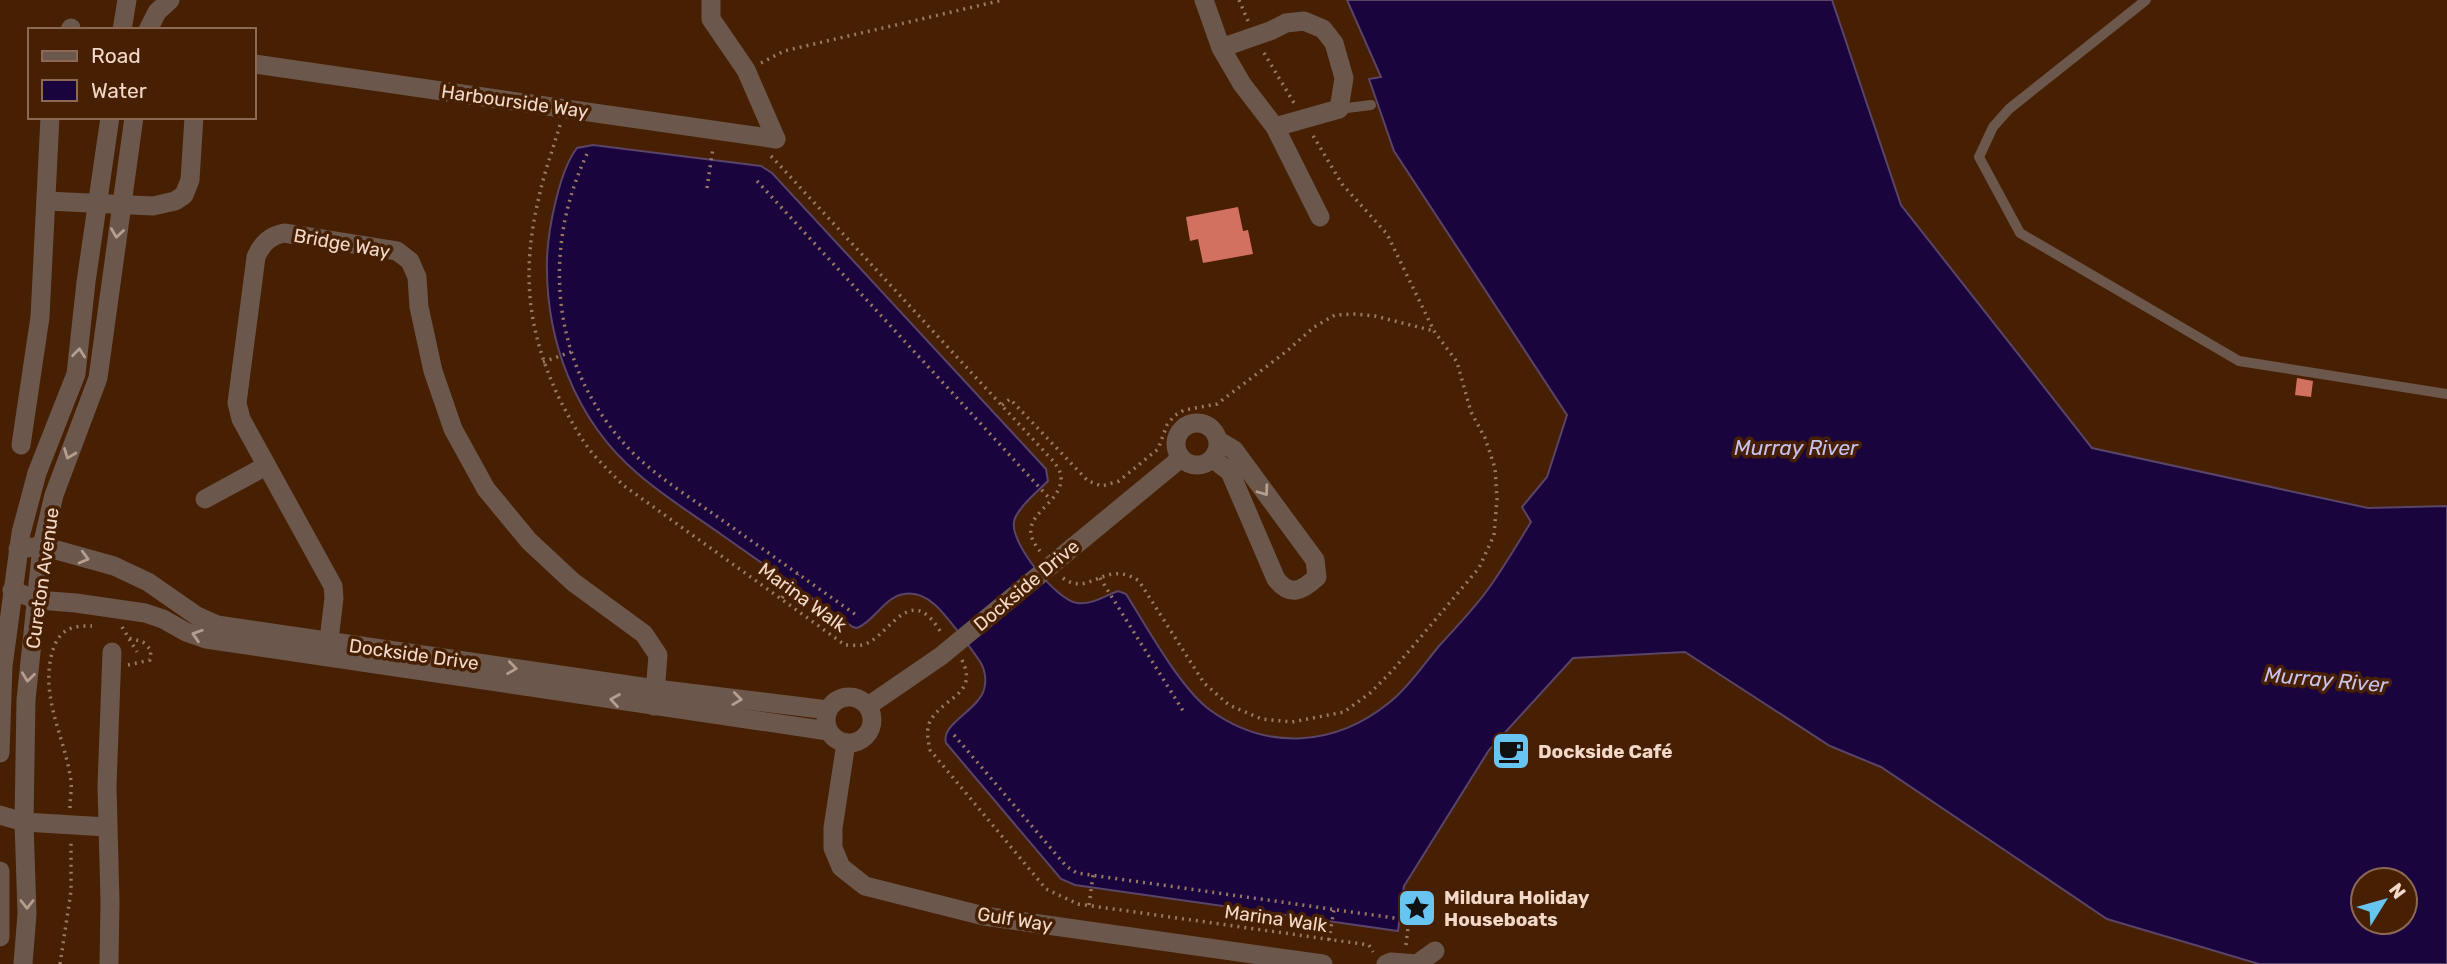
<svg xmlns="http://www.w3.org/2000/svg" width="2447" height="964" font-family="Rubik,sans-serif">
	<style>
		.water { fill: #19043e; stroke: #5a4468; stroke-width: 2; fill-rule: evenodd }
		.building { fill: #d37161 }
		.lines { fill: none; stroke-linecap: round; stroke-linejoin: round }
		.path { stroke: #9a7963; stroke-width: 3.5; stroke-dasharray: 2 5; stroke-linecap: butt }
		.service { stroke: #6b574b; stroke-width: 10 }
		.minor { stroke: #6b574b; stroke-width: 19 }
		.oneway { stroke: #b59e90 }
		.labels { text-anchor: middle; stroke-width: 7; stroke-linejoin: round; paint-order: stroke }
		.street-label { font-size: 19px; fill: #f2d8c9; stroke: #471f03 }
		.poi-label { font-size: 19px; font-weight: bold; fill: #f2d8c9; stroke: #471f03; text-anchor: start }
		.water-label { font-size: 21px; font-style: italic; fill: #c7c1ed; stroke: #471f03 }
	</style>
	<rect width="100%" height="100%" fill="#471f03"/>
	<path class="water" d="M1347,0H1832L1901,205L2092,448L2368,508L2447,506V964H2259L2107,919L1881,767L1830,746L1685,652L1573,658L1489,750L1404,886L1398,931L1075,885L1061,879L946,743C940,722 984,709 985,684C986,677 984,669 981,663C973,651 945,613 934,604C926,597 915,592 904,594C884,597 875,621 857,628L853,627C809,596 766,566 722,535C694,515 663,496 637,473C575,420 545,339 547,259C548,230 559,171 577,148L593,145L761,166L772,173L1046,469L1048,481C1038,491 1016,509 1014,522C1010,543 1056,600 1077,603C1091,605 1105,596 1118,591L1126,594C1147,627 1180,688 1210,710C1268,752 1336,746 1390,702C1409,687 1424,664 1439,646C1457,626 1476,607 1491,585C1505,565 1518,543 1531,522L1522,507L1547,477L1567,415L1394,151L1369,79L1381,77ZM2363,880H2405V922H2363Z"/>
	<g class="building">
		<polygon points="1238,207 1243,231 1248,230 1253,254 1203,263 1198,239 1190,241 1186,217"/>
		<polygon points="2297,378 2313,381 2311,397 2295,395"/>
	</g>
	<g class="lines">
		<g class="path">
			<polyline points="1239,0 1248,21"/>
			<polyline points="1264,53 1294,103"/>
			<polyline points="761,63 784,51 1003,0"/>
			<path d="M560,125C553,149 544,173 539,197C521,272 527,331 560,400C570,419 580,438 593,454C603,465 613,475 623,485L845,645C850,645 857,646 862,645C884,641 904,594 928,616C934,621 938,628 942,634"/>
			<path d="M587,154C539,256 553,373 634,454C660,479 691,498 719,518C766,551 812,584 859,617"/>
			<path d="M771,156L1054,462C1057,466 1061,472 1061,477C1063,507 1010,516 1040,551"/>
			<polyline points="757,181 1051,500"/>
			<polyline points="707,188 713,148"/>
			<polyline points="543,362 571,352"/>
			<polyline points="1002,405 1010,399 1088,481 1102,486 1119,481 1158,449 1167,425 1174,416 1184,410 1217,404 1287,351 1314,327 1335,315 1354,314 1375,316 1434,331"/>
			<path d="M1063,578C1090,598 1105,558 1139,581L1204,683L1229,705L1262,719L1292,722L1344,712L1370,693L1392,671L1479,568L1494,535L1497,499L1495,468L1485,438L1471,412L1457,362L1434,331L1387,234L1342,184L1312,134"/>
			<polyline points="1100,578 1185,714"/>
			<polyline points="782,598 798,574"/>
			<polyline points="122,627 137,652"/>
			<path d="M962,660C978,693 947,696 932,718C925,728 928,740 930,750L1046,889L1078,904L1369,945L1373,952"/>
			<polyline points="128,665 150,660 151,650 143,642 129,638"/>
			<polyline points="954,735 1066,866 1077,873 1408,920"/>
			<path d="M70,808C70,799 72,789 71,781C65,737 40,698 52,653C58,631 70,625 92,626"/>
			<polyline points="1089,905 1093,875"/>
			<polyline points="1329,940 1334,909"/>
			<polyline points="1406,945 1412,893"/>
			<polyline points="60,964 71,891 71,843"/>
		</g>
		<g class="service">
			<polyline points="2146,0 2009,109 1993,127 1979,157 2020,233 2239,361 2447,394"/>
			<polyline points="1339,109 1371,105"/>
		</g>
		<g class="minor">
			<polyline points="711,0 711,19 746,70 776,139"/>
			<polyline points="1204,0 1221,48 1242,84 1275,127 1339,109 1344,78 1334,43 1323,29 1304,21 1286,23 1270,31 1221,48"/>
			<polyline points="70,30 71,28"/>
			<polyline points="122,30 127,0"/>
			<polyline points="148,30 157,12 170,0"/>
			<polyline points="254,64 776,139"/>
			<polyline points="1275,127 1320,217"/>
			<polyline points="47,201 153,206 175,201 184,195 190,180 194,117"/>
			<circle cx="1197" cy="444" r="21"/>
			<polyline points="21,445 40,317 50,117"/>
			<path d="M1213,459L1230,472L1276,579C1290,597 1302,591 1317,577L1315,560L1234,450L1219,441"/>
			<polyline points="205,499 266,466"/>
			<polyline points="18,549 42,546 114,566 148,582 197,616 217,625 656,689 828,710"/>
			<polyline points="12,590 37,600 76,603 145,613 163,619 186,632 206,639 828,731"/>
			<path d="M327,656L334,598L333,586L241,419L237,403L256,257C262,243 270,236 284,233L397,251L410,261L417,277L419,307L433,371L453,429L486,489L529,541L573,582L644,634L658,655L654,706"/>
			<circle cx="849" cy="720" r="23"/>
			<polyline points="868,706 941,656 1181,458"/>
			<polyline points="846,743 833,828 833,848 841,867 865,886 984,916 1323,964"/>
			<polyline points="0,753 3,666 21,533 37,473 76,374 86,282 110,117"/>
			<polyline points="0,815 24,822 107,827"/>
			<polyline points="0,871 0,937"/>
			<polyline points="23,964 27,914 24,822 26,700 42,546 54,495 98,378 134,117"/>
			<polyline points="109,964 110,902 107,786 112,652"/>
			<polyline points="1386,964 1391,962 1417,964 1435,951"/>
		</g>
	</g>
	<defs><path id="oneway-chevron" d="M-2-3.5L2.5 0L-2 3.5" fill="none" stroke-width="1.6" stroke-linecap="round" stroke-linejoin="round" transform="scale(1.75)"/></defs>
	<g class="oneway">
		<use href="#oneway-chevron" transform="translate(117 233) rotate(98)"/>
		<use href="#oneway-chevron" transform="translate(79 353) rotate(-84)"/>
		<use href="#oneway-chevron" transform="translate(69 454) rotate(111)"/>
		<use href="#oneway-chevron" transform="translate(1264 491) rotate(54)"/>
		<use href="#oneway-chevron" transform="translate(84 558) rotate(15)"/>
		<use href="#oneway-chevron" transform="translate(197 635) rotate(-162)"/>
		<use href="#oneway-chevron" transform="translate(512 668) rotate(8)"/>
		<use href="#oneway-chevron" transform="translate(28 677) rotate(97)"/>
		<use href="#oneway-chevron" transform="translate(737 699) rotate(7)"/>
		<use href="#oneway-chevron" transform="translate(615 700) rotate(-171)"/>
		<use href="#oneway-chevron" transform="translate(27 904) rotate(90)"/>
	</g>
	<defs>
		<symbol id="cafe-square" viewBox="-11 -11 22 22"><rect x="-9" y="-9" width="18" height="18" rx="4" fill="#68c4f0" stroke="#471f03"/><path d="M-5.5-4.5H6V0H3Q3 3.5 0 3.5H-2.5Q-5.5 3.5-5.5 0ZM3-3.2v2h1.7v-2ZM-6 4.5H4V6H-6Z" fill="#111"/></symbol>
		<symbol id="sight-square" viewBox="-11 -11 22 22"><rect x="-9" y="-9" width="18" height="18" rx="4" fill="#68c4f0" stroke="#471f03"/><path d="M0-6L1.8-2.2L6-1.7L2.9 1.2L3.7 5.4L0 3.3L-3.7 5.4L-2.9 1.2L-6-1.7L-1.8-2.2Z" fill="#111"/></symbol>
	</defs>
	<g fill-rule="evenodd">
		<use href="#cafe-square" x="1489" y="729" width="44" height="44"/>
		<use href="#sight-square" x="1395" y="886" width="44" height="44"/>
	</g>
	<g class="labels">
		<g class="street-label">
			<text transform="translate(515 101) rotate(8)" y="7">Harbourside Way</text>
			<text transform="translate(342 243) rotate(10)" y="7">Bridge Way</text>
			<text transform="translate(42 578) rotate(-82)" y="7">Cureton Avenue</text>
			<text transform="translate(1026 585) rotate(-40)" y="7">Dockside Drive</text>
			<text transform="translate(803 597) rotate(36)" y="7">Marina Walk</text>
			<text transform="translate(414 654) rotate(8)" y="7">Dockside Drive</text>
			<text transform="translate(1276 918) rotate(8)" y="7">Marina Walk</text>
			<text transform="translate(1015 919) rotate(9)" y="7">Gulf Way</text>
		</g>
		<g class="poi-label">
			<text x="1538" y="758">Dockside Café</text>
			<text x="1444" y="904">Mildura Holiday<tspan x="1444" dy="22">Houseboats</tspan></text>
		</g>
		<g class="water-label">
			<text x="1796" y="455">Murray River</text>
			<text transform="translate(2326 680) rotate(5)" y="7">Murray River</text>
		</g>
	</g>
	<rect x="28" y="28" width="228" height="91" fill="#471f03" stroke="#8b6952" stroke-width="2"/>
	<rect x="42" y="51" width="35" height="10" fill="#6b574b" stroke="#8b6952" stroke-width="2"/>
	<text x="91" y="63" font-size="21" fill="#f2d8c9">Road</text>
	<rect x="42" y="80" width="35" height="21" fill="#19043e" stroke="#8b6952" stroke-width="2"/>
	<text x="91" y="98" font-size="21" fill="#f2d8c9">Water</text>
	<g transform="translate(2384 901) rotate(53)"><circle r="33" fill="#471f03" stroke="#8b6952" stroke-width="2"/>
	<path d="M0-5L12 26L0 18L-12 26Z" fill="#68c4f0"/>
	<text y="-10" font-size="19" font-weight="bold" text-anchor="middle" fill="#f2d8c9">N</text>
	</g>
</svg>
